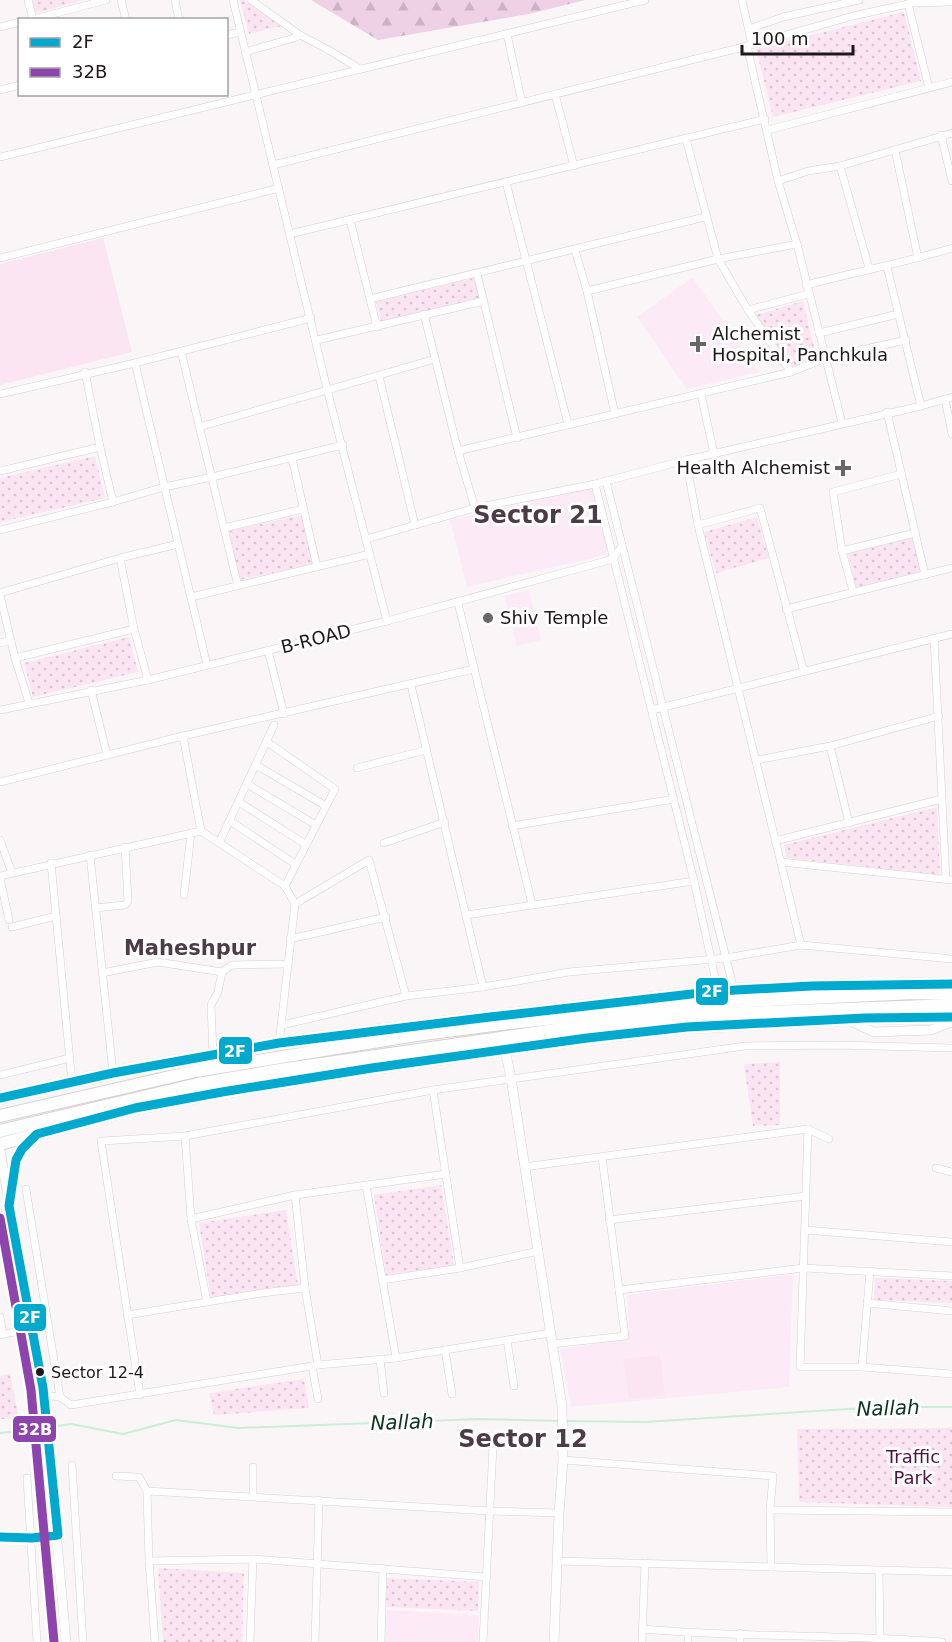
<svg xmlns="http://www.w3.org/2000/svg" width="952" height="1642" font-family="'DejaVu Sans',sans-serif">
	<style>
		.built { fill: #fcebf6 }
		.green { fill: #fbe5f2 }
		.forest { fill: url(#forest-firs) }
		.park { fill: url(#park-dots) }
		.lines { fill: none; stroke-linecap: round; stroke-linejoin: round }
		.stream { stroke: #caeed6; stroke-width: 2 }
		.street-casing { stroke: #d6d0d4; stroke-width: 8 }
		.secondary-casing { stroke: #d6d0d4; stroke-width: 10 }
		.highway-casing { stroke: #d6d0d4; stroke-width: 14 }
		.street { stroke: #fefefe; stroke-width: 7 }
		.secondary { stroke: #fefefe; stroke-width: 9 }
		.highway { stroke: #fefefe; stroke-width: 12 }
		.bus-1-casing { stroke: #fff; stroke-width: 14 }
		.bus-2-casing { stroke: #fff; stroke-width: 14 }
		.bus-1 { stroke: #00a9ce; stroke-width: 9 }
		.bus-2 { stroke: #8e44ad; stroke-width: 9 }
		.poi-dot { fill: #6b6568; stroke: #fff; stroke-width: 2 }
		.bus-dot { fill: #1e171b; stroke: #fff; stroke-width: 2 }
		.labels { text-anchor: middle; stroke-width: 6; stroke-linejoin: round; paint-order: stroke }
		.bus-label { font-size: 16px; fill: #1e171b; stroke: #fff; text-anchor: start }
		.poi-label { font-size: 18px; fill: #1e171b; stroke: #fff; text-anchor: start }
		.street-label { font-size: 18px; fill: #1e171b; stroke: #fff }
		.park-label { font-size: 18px; fill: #4e143f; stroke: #fff }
		.water-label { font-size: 20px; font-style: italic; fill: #0c351f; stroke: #fff }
		.quarter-label { font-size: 21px; font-weight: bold; fill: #4d3c47; stroke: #fff }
		.district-label { font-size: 24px; font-weight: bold; fill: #4d3c47; stroke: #fff }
		.line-badge { stroke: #fff; stroke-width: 2 }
		.badge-label { font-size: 16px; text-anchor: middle; font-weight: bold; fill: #fff }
	</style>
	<defs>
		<pattern id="forest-firs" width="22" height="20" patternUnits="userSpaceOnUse" patternTransform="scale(1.5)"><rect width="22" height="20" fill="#eed1e4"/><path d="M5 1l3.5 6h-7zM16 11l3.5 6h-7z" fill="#ccb3c3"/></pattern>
		<pattern id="park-dots" width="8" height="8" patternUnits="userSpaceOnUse" patternTransform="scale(1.5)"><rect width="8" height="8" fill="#fbe5f2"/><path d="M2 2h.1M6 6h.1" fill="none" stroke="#d7c4cf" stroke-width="1.8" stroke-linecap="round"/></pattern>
	</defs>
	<rect width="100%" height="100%" fill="#faf6f8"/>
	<g class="built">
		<polygon points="693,277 693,278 759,372 687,389 637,317"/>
		<polygon points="593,487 608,549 605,555 467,587 450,520"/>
		<polygon points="529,590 541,640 517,646 504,596"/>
		<polygon points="793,1274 789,1387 571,1407 560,1349 629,1339 627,1295"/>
		<polygon points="386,1610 479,1615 478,1642 385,1642"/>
	</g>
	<g class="green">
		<polygon points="103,238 132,352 0,385 0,264"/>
		<polygon points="660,1355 665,1395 629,1399 623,1359"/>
	</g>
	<polygon class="forest" points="311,0 585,0 529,14 378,40"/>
	<g class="park">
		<polygon points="32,0 83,0 36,13"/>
		<polygon points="240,0 244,0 282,26 249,34"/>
		<polygon points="904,12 921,81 773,117 756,49"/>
		<polygon points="474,278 479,298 381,322 376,302"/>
		<polygon points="803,301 817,360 792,367 756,315"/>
		<polygon points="95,456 105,498 0,522 0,478"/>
		<polygon points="302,515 313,564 240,580 229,531"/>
		<polygon points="757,517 769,558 716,573 704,532"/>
		<polygon points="913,537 922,571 856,588 848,554"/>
		<polygon points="129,637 138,672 33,697 24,663"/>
		<polygon points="937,807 940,875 787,858 784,845"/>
		<polygon points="780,1062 780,1125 753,1126 744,1064"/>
		<polygon points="441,1185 454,1265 386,1275 374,1195"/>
		<polygon points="286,1210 298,1285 211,1299 199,1223"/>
		<polygon points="875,1278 952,1281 952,1303 874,1300"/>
		<polygon points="10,1374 19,1419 0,1419 0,1376"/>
		<polygon points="304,1379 309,1408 214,1415 209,1393"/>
		<polygon points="952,1428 952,1507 799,1502 797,1429"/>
		<polygon points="158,1568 244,1573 242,1642 163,1642"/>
		<polygon points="387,1578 479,1582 478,1611 386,1607"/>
	</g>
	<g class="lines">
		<g class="stream">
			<polyline points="566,1421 645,1422 881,1407 952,1407"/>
			<polyline points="50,1427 71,1424 123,1434 176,1420 238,1428 481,1419 560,1421"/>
			<polyline points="0,1433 33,1430"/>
		</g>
		<defs>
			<g id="street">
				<polyline points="28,0 33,19"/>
				<polyline points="121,0 126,20"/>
				<polyline points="175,0 179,20"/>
				<polyline points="233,0 327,389 387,621"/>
				<polyline points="251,0 300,35 327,49 360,69"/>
				<polyline points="742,0 752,45"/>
				<polyline points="908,4 929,88"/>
				<polyline points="30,20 106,0"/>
				<polyline points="0,27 20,22"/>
				<polyline points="749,29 783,17 859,0"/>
				<polyline points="507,34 522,103"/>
				<polyline points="226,35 240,32"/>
				<polyline points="747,46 778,181 797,244 842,423"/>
				<polyline points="245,52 294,38 300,35"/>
				<polyline points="0,90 20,85"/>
				<polyline points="555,94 574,166"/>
				<polyline points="768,130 952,82"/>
				<polyline points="941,135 952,181"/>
				<polyline points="686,139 718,259 748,310 791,372"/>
				<polyline points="895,150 918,258"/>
				<polyline points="0,157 645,0"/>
				<polyline points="273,165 747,46 853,16 912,3 952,2"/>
				<polyline points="840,166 869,268"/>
				<polyline points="778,181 808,171 840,166 952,133"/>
				<polyline points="506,182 568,424"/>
				<polyline points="350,220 377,327"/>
				<polyline points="290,234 765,119"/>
				<polyline points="575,250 587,291 615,414"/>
				<polyline points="0,258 279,188"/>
				<polyline points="887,267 921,406"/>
				<polyline points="477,274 517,438"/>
				<path d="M806,285C855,272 904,263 952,248"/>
				<polyline points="587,291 718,259 797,244"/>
				<polyline points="370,299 705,217"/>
				<polyline points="748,310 808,294"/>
				<polyline points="424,314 458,451 475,508"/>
				<polyline points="819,333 898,314"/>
				<polyline points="317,340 484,301"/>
				<polyline points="181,351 238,586"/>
				<polyline points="135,363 207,665"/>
				<polyline points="85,372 100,447 113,502"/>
				<polyline points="379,376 415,525"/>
				<polyline points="0,394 135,363 311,318"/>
				<polyline points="701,394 714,454"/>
				<polyline points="945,399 952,434"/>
				<polyline points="887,412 925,575"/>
				<polyline points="199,427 435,359"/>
				<polyline points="458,451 791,372 826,358 906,340"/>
				<polyline points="292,458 317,567"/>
				<polyline points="686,460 698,525 801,945"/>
				<polyline points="0,471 100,447"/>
				<polyline points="606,481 734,990"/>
				<polyline points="595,484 694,881 718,991"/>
				<polyline points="698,525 760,508 804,672"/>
				<polyline points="224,528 303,509"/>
				<polyline points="0,530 113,502 164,487 212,477 343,445"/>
				<polyline points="366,539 475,508 595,484 686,460 921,406 952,397"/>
				<polyline points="842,551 915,533"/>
				<polyline points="120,558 134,629 148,680"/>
				<polyline points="853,591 842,551 833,492 901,474"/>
				<polyline points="0,593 120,558 178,544"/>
				<polyline points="0,595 15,658 29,703"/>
				<polyline points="191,597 370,554"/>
				<polyline points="458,603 532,904"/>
				<polyline points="786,609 952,568"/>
				<polyline points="934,638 946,880"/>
				<polyline points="0,643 11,640"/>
				<polyline points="268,650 284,714"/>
				<polyline points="15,658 134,629"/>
				<polyline points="411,685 483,987"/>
				<polyline points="91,690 107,755"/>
				<polyline points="0,710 148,680 387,621 613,559 622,546"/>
				<polyline points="652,710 952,634"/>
				<polyline points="183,736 201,831 285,886 295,904 279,1043"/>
				<polyline points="267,742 335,789 285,886"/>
				<polyline points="830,746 849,823"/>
				<polyline points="757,760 830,746 939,716"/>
				<polyline points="256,765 326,806"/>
				<polyline points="357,768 426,750"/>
				<polyline points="0,782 183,736 474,669"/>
				<polyline points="247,784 316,825"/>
				<polyline points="239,802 305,844"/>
				<polyline points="230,821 295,864"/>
				<polyline points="512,826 674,799"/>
				<polyline points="0,840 12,873"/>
				<polyline points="775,841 942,799"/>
				<polyline points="219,843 274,725"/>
				<polyline points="384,843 445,822"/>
				<polyline points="90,855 113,1073"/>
				<polyline points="781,862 952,880"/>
				<polyline points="51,863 72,1083"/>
				<polyline points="0,876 201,831"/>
				<polyline points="0,878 9,920"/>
				<polyline points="184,895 191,833"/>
				<polyline points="295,904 369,860 406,996"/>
				<polyline points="95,908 125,905 128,901 125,847"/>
				<polyline points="466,915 694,881"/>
				<polyline points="12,927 56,916"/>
				<polyline points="290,939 386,917"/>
				<polyline points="102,973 158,962 222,972"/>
				<polyline points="282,1025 406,996 483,987 569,972 726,958 801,945 952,959"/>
				<polyline points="213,1055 211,1005 218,992 222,972 232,965 287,964"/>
				<polyline points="0,1075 70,1058"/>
				<polyline points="433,1090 460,1268"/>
				<polyline points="808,1129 800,1367 862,1367 952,1374"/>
				<polyline points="185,1136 191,1219 207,1302"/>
				<polyline points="524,1167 808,1129 829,1139"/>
				<polyline points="936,1168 952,1172"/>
				<polyline points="366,1185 396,1358"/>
				<polyline points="26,1189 60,1397"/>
				<polyline points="295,1195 305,1288 318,1365"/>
				<polyline points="191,1219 295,1195 446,1174"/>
				<polyline points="609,1220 806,1196"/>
				<polyline points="805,1230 952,1242"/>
				<polyline points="382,1280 460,1268 539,1251"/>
				<polyline points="619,1290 804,1268 952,1276"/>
				<polyline points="867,1303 952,1311"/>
				<polyline points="127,1315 262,1293 305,1288"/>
				<polyline points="0,1317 3,1334"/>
				<polyline points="0,1335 32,1328"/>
				<polyline points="507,1340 514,1386"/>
				<polyline points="552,1344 625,1336 602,1157"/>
				<polyline points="445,1350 452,1394"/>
				<polyline points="380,1359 384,1393"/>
				<polyline points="312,1366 318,1399"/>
				<polyline points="862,1367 870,1271"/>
				<polyline points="44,1395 60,1397 71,1405 318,1365 396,1358 550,1333"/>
				<polyline points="140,1395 101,1141 185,1136 433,1090 745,1046 837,1045 952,1048"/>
				<polyline points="563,1460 773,1476 770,1510 771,1567"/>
				<polyline points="72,1465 83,1642"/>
				<polyline points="253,1467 253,1496"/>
				<polyline points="116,1476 139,1477 147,1491 149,1561 155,1642"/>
				<polyline points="27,1478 37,1642"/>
				<polyline points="147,1491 490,1511 559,1513"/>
				<polyline points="770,1510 952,1512"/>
				<polyline points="149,1561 253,1559 487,1577"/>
				<polyline points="557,1561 952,1572"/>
				<polyline points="879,1571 880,1642"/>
				<path d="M643,1629C742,1638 842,1634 942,1642"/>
				<polyline points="250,1642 253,1559"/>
				<polyline points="315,1642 319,1500"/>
				<polyline points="381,1642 383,1568"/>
				<polyline points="483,1642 493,1447"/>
				<polyline points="642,1642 645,1563"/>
				<polyline points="688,1642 688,1633"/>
				<polyline points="740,1642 740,1633"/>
			</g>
			<g id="secondary">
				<polyline points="845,1019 874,1032 931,1030 952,1022"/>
				<polyline points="505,1050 511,1078 562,1406 563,1460 559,1513 554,1642"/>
				<polyline points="0,1151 43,1388 66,1642"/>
				<path d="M10,1193C13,1169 16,1152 35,1136"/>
				<polyline points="0,1231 29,1380 44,1496 52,1642"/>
				<polyline points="0,1537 32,1538 51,1536"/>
			</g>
			<g id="highway">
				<polyline points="0,1098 113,1073 279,1043 490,1017 718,991 811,986 952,984"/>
				<polyline points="0,1116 196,1071 416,1035 501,1024 685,1004 914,993 952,994"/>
				<polyline points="0,1131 198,1084 280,1070 590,1025 691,1015 952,1005"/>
				<polyline points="0,1144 135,1108 222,1092 372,1068 587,1038 687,1027 865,1018 952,1017"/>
			</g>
		</defs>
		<use href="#street" class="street-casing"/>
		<use href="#secondary" class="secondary-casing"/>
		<use href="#highway" class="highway-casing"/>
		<use href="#street" class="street"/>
		<use href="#secondary" class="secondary"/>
		<use href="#highway" class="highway"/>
		<defs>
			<g id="bus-1">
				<polyline points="0,1098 113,1073 279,1043 490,1017 718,991 811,986 952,984"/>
				<polyline points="0,1537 32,1538 58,1535 43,1388 9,1206 16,1160 22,1149 37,1134 135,1108 222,1092 372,1068 587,1038 687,1027 865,1018 952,1017"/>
			</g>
			<polyline id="bus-2" points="0,1218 31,1390 54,1642"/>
		</defs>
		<use href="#bus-1" class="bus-1-casing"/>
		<use href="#bus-2" class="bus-2-casing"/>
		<use href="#bus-1" class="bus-1"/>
		<use href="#bus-2" class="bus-2"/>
	</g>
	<g class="poi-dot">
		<path d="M695 335h6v6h6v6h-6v6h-6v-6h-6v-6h6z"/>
		<path d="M840 459h6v6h6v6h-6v6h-6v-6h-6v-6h6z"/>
		<circle cx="488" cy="618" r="6"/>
	</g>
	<circle class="bus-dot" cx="40" cy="1372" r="5"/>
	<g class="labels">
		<g class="bus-label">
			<text x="51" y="1378">Sector 12-4</text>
		</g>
		<g class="poi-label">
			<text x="712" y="340">Alchemist<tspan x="712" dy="21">Hospital, Panchkula</tspan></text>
			<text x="830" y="474" text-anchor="end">Health Alchemist</text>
			<text x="500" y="624">Shiv Temple</text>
		</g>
		<g class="street-label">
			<text transform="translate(316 639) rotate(-14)" y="6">B-ROAD</text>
		</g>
		<g class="park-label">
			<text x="913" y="1463">Traffic<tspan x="913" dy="21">Park</tspan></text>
		</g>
		<g class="water-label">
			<text transform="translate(888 1408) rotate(-2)" y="7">Nallah</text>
			<text transform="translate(402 1422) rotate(-2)" y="7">Nallah</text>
		</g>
		<g class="quarter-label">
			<text x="190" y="955">Maheshpur</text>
		</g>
		<g class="district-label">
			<text x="538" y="523">Sector 21</text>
			<text x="523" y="1447">Sector 12</text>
		</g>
	</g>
	<g class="line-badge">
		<rect x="695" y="977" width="34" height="29" rx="6" fill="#00a9ce"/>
		<rect x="218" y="1036" width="35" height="29" rx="6" fill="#00a9ce"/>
		<rect x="13" y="1303" width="34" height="29" rx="6" fill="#00a9ce"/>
		<rect x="12" y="1415" width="45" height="28" rx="6" fill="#8e44ad"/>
	</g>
	<g class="badge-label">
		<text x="712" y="997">2F</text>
		<text x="235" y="1057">2F</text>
		<text x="30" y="1323">2F</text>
		<text x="35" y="1435">32B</text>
	</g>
	<rect x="18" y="18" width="210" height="78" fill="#ffffff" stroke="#a5a2a4" stroke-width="1.5"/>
	<rect x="30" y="38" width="30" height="9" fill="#00a9ce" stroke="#a5a2a4" stroke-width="1.5"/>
	<text x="72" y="48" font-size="18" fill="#1e171b">2F</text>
	<rect x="30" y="68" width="30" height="9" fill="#8e44ad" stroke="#a5a2a4" stroke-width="1.5"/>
	<text x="72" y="78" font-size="18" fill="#1e171b">32B</text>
	<path d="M742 45v9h111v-9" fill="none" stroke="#1e171b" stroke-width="3"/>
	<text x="751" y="45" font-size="18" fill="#1e171b" stroke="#ffffff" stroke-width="4.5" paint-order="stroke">100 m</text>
</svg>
